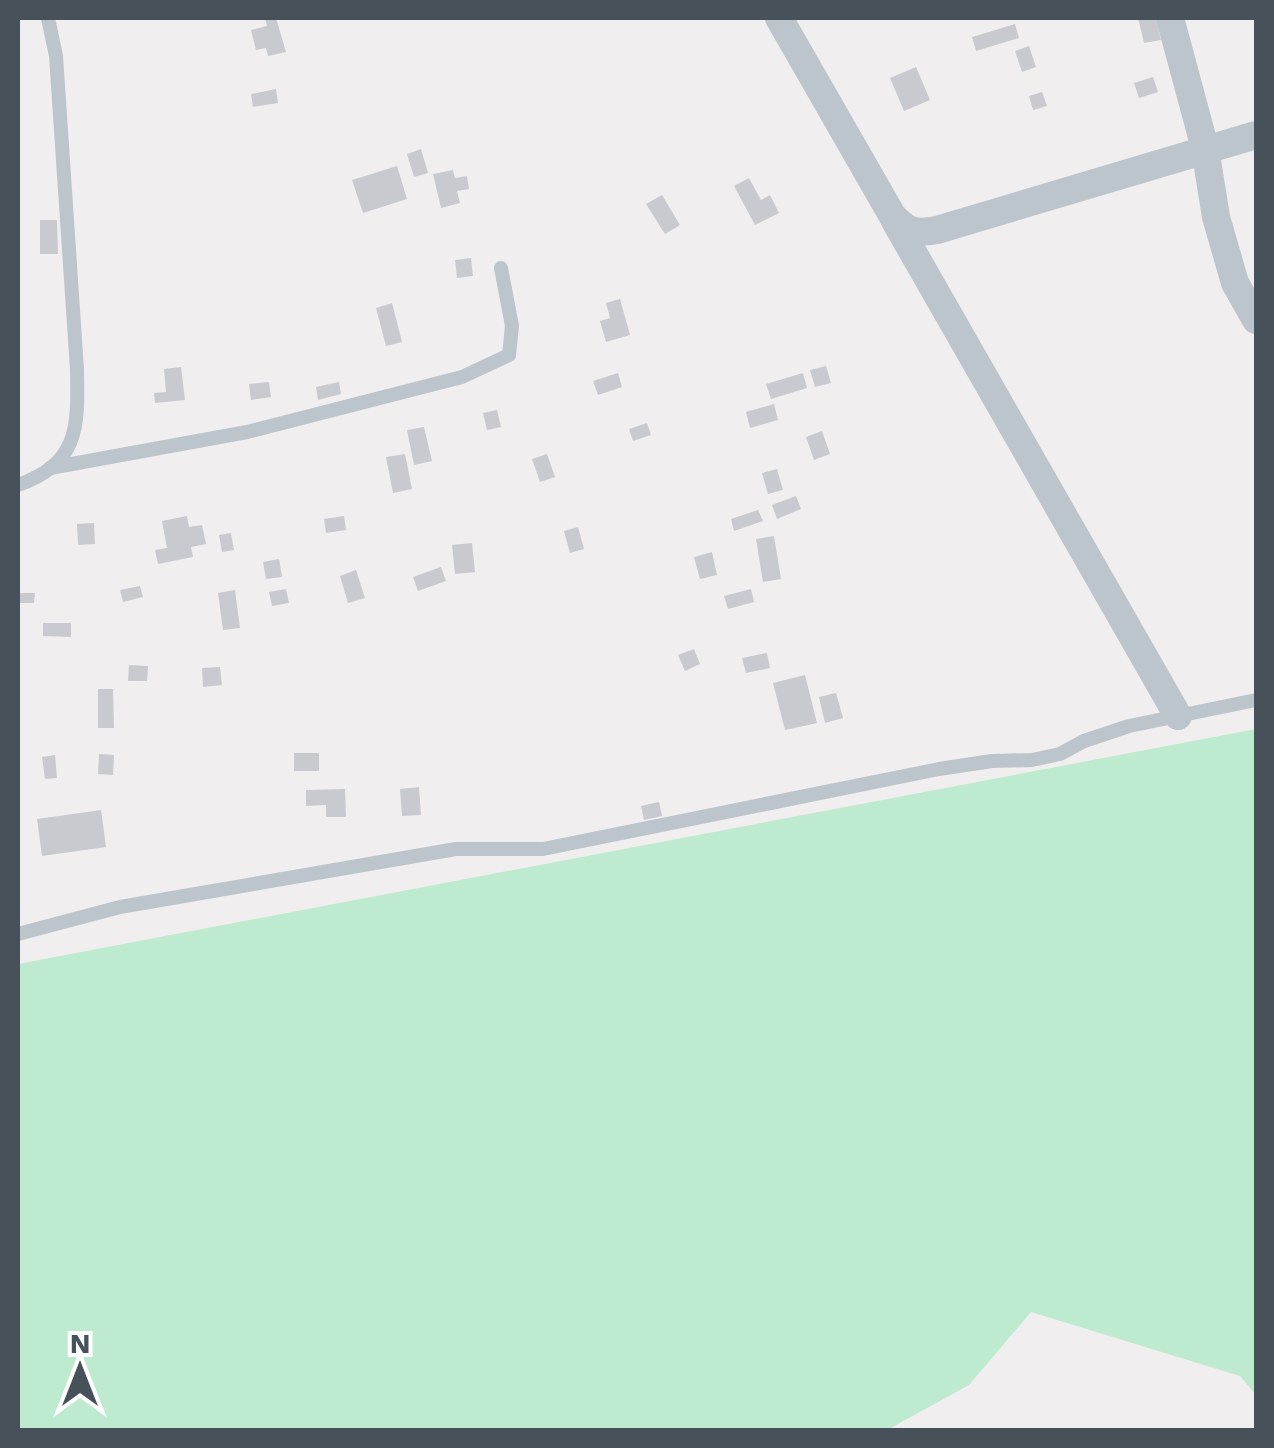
<svg xmlns="http://www.w3.org/2000/svg" width="1274" height="1448" font-family="'Work Sans',sans-serif">
	<style>
		.green { fill: #beebd0 }
		.building { fill: #c8cad0 }
		.lines { fill: none; stroke-linecap: round; stroke-linejoin: round }
		.service { stroke: #bdc5cc; stroke-width: 14 }
		.minor { stroke: #bdc5cc; stroke-width: 28 }
	</style>
	<rect width="100%" height="100%" fill="#f0eeee"/>
	<polygon class="green" points="1256,729 1256,1395 1240,1376 1031,1312 969,1385 887,1430 18,1430 18,964"/>
	<g class="building">
		<polygon points="265,18 276,18 286,52 268,56 266,48 256,50 251,30 267,26"/>
		<polygon points="1138,18 1156,18 1161,40 1144,43"/>
		<polygon points="1015,24 1019,38 976,51 972,37"/>
		<polygon points="1029,46 1036,67 1022,72 1015,51"/>
		<polygon points="916,67 930,100 904,111 890,78"/>
		<polygon points="1153,77 1158,92 1139,98 1134,83"/>
		<polygon points="276,89 278,103 253,107 251,94"/>
		<polygon points="1042,92 1047,106 1033,110 1029,96"/>
		<polygon points="421,149 428,173 414,177 407,154"/>
		<polygon points="397,166 407,199 363,213 352,180"/>
		<polygon points="453,170 455,178 467,176 469,189 457,191 460,203 441,208 433,174"/>
		<polygon points="749,178 761,200 770,195 779,213 755,225 734,186"/>
		<polygon points="662,195 680,225 665,234 646,204"/>
		<polygon points="40,220 57,220 58,254 40,254"/>
		<polygon points="471,258 473,276 457,278 455,260"/>
		<polygon points="620,299 630,335 606,342 600,321 610,318 606,303"/>
		<polygon points="392,303 402,342 386,346 376,308"/>
		<polygon points="826,366 831,383 815,387 810,370"/>
		<polygon points="181,367 185,400 155,403 154,393 166,392 164,369"/>
		<polygon points="618,373 622,387 598,395 593,381"/>
		<polygon points="803,373 807,388 771,399 766,384"/>
		<polygon points="269,382 271,397 251,400 249,384"/>
		<polygon points="339,382 341,394 318,400 316,387"/>
		<polygon points="774,404 778,420 750,428 746,412"/>
		<polygon points="497,410 501,427 487,430 483,413"/>
		<polygon points="647,423 651,435 633,441 629,429"/>
		<polygon points="424,427 432,461 414,465 407,430"/>
		<polygon points="822,431 830,454 814,460 806,437"/>
		<polygon points="405,454 412,489 393,493 386,457"/>
		<polygon points="547,454 555,477 540,482 532,459"/>
		<polygon points="777,469 783,490 768,494 762,473"/>
		<polygon points="796,496 801,509 777,519 772,505"/>
		<polygon points="758,510 763,521 734,531 731,519"/>
		<polygon points="187,516 189,527 202,525 206,544 191,547 193,557 158,564 155,550 167,548 162,521"/>
		<polygon points="344,516 346,530 326,533 324,519"/>
		<polygon points="94,523 95,544 78,545 77,524"/>
		<polygon points="578,527 584,549 570,553 564,531"/>
		<polygon points="231,533 234,550 222,552 219,535"/>
		<polygon points="774,536 781,579 763,582 756,539"/>
		<polygon points="472,543 475,572 455,574 452,545"/>
		<polygon points="712,552 717,575 700,579 694,557"/>
		<polygon points="279,559 282,577 266,579 263,562"/>
		<polygon points="441,567 446,581 418,591 413,577"/>
		<polygon points="356,570 365,598 348,603 340,576"/>
		<polygon points="140,586 143,597 123,602 120,590"/>
		<polygon points="286,589 289,603 272,606 269,592"/>
		<polygon points="751,589 754,602 728,609 724,596"/>
		<polygon points="235,590 240,628 223,630 218,593"/>
		<polygon points="18,593 35,593 34,603 18,603"/>
		<polygon points="43,623 71,623 71,637 43,636"/>
		<polygon points="694,649 700,664 685,671 678,655"/>
		<polygon points="767,653 770,668 746,673 742,658"/>
		<polygon points="129,665 148,666 147,681 128,681"/>
		<polygon points="220,667 222,685 203,687 202,668"/>
		<polygon points="805,675 817,723 785,730 773,683"/>
		<polygon points="98,689 113,689 114,728 98,728"/>
		<polygon points="836,693 843,718 825,723 819,697"/>
		<rect x="294" y="753" width="25" height="18"/>
		<polygon points="99,754 114,755 113,775 98,774"/>
		<polygon points="55,755 57,778 45,779 42,757"/>
		<polygon points="419,787 421,815 402,816 400,789"/>
		<polygon points="345,789 346,817 326,817 326,805 306,806 306,790"/>
		<polygon points="659,802 662,816 644,820 641,806"/>
		<polygon points="101,810 106,847 42,856 37,819"/>
	</g>
	<g class="lines">
		<g class="service">
			<polyline points="50,468 247,432 462,377 509,355 512,326 501,268"/>
			<path d="M18,485C80,463 78,426 77,369L56,56L48,18"/>
			<polyline points="18,934 120,907 456,849 543,849 939,769 992,761 1032,760 1060,754 1084,741 1129,726 1256,700"/>
		</g>
		<g class="minor">
			<path d="M779,18L892,215C907,232 916,234 937,230L1256,135"/>
			<polyline points="1170,18 1205,148 1216,217 1235,283 1256,320"/>
			<polyline points="895,221 1178,716"/>
		</g>
	</g>
	<rect width="1274" height="1448" fill="none" stroke="#47515a" stroke-width="40"/>
	<g transform="translate(80 1368)" stroke="#ffffff" stroke-width="8" paint-order="stroke">
	<path d="M0-8L18 38L0 25L-18 38Z" fill="#47515a"/>
	<text y="-15" font-size="28" font-weight="bold" text-anchor="middle" fill="#47515a">N</text>
	</g>
</svg>
